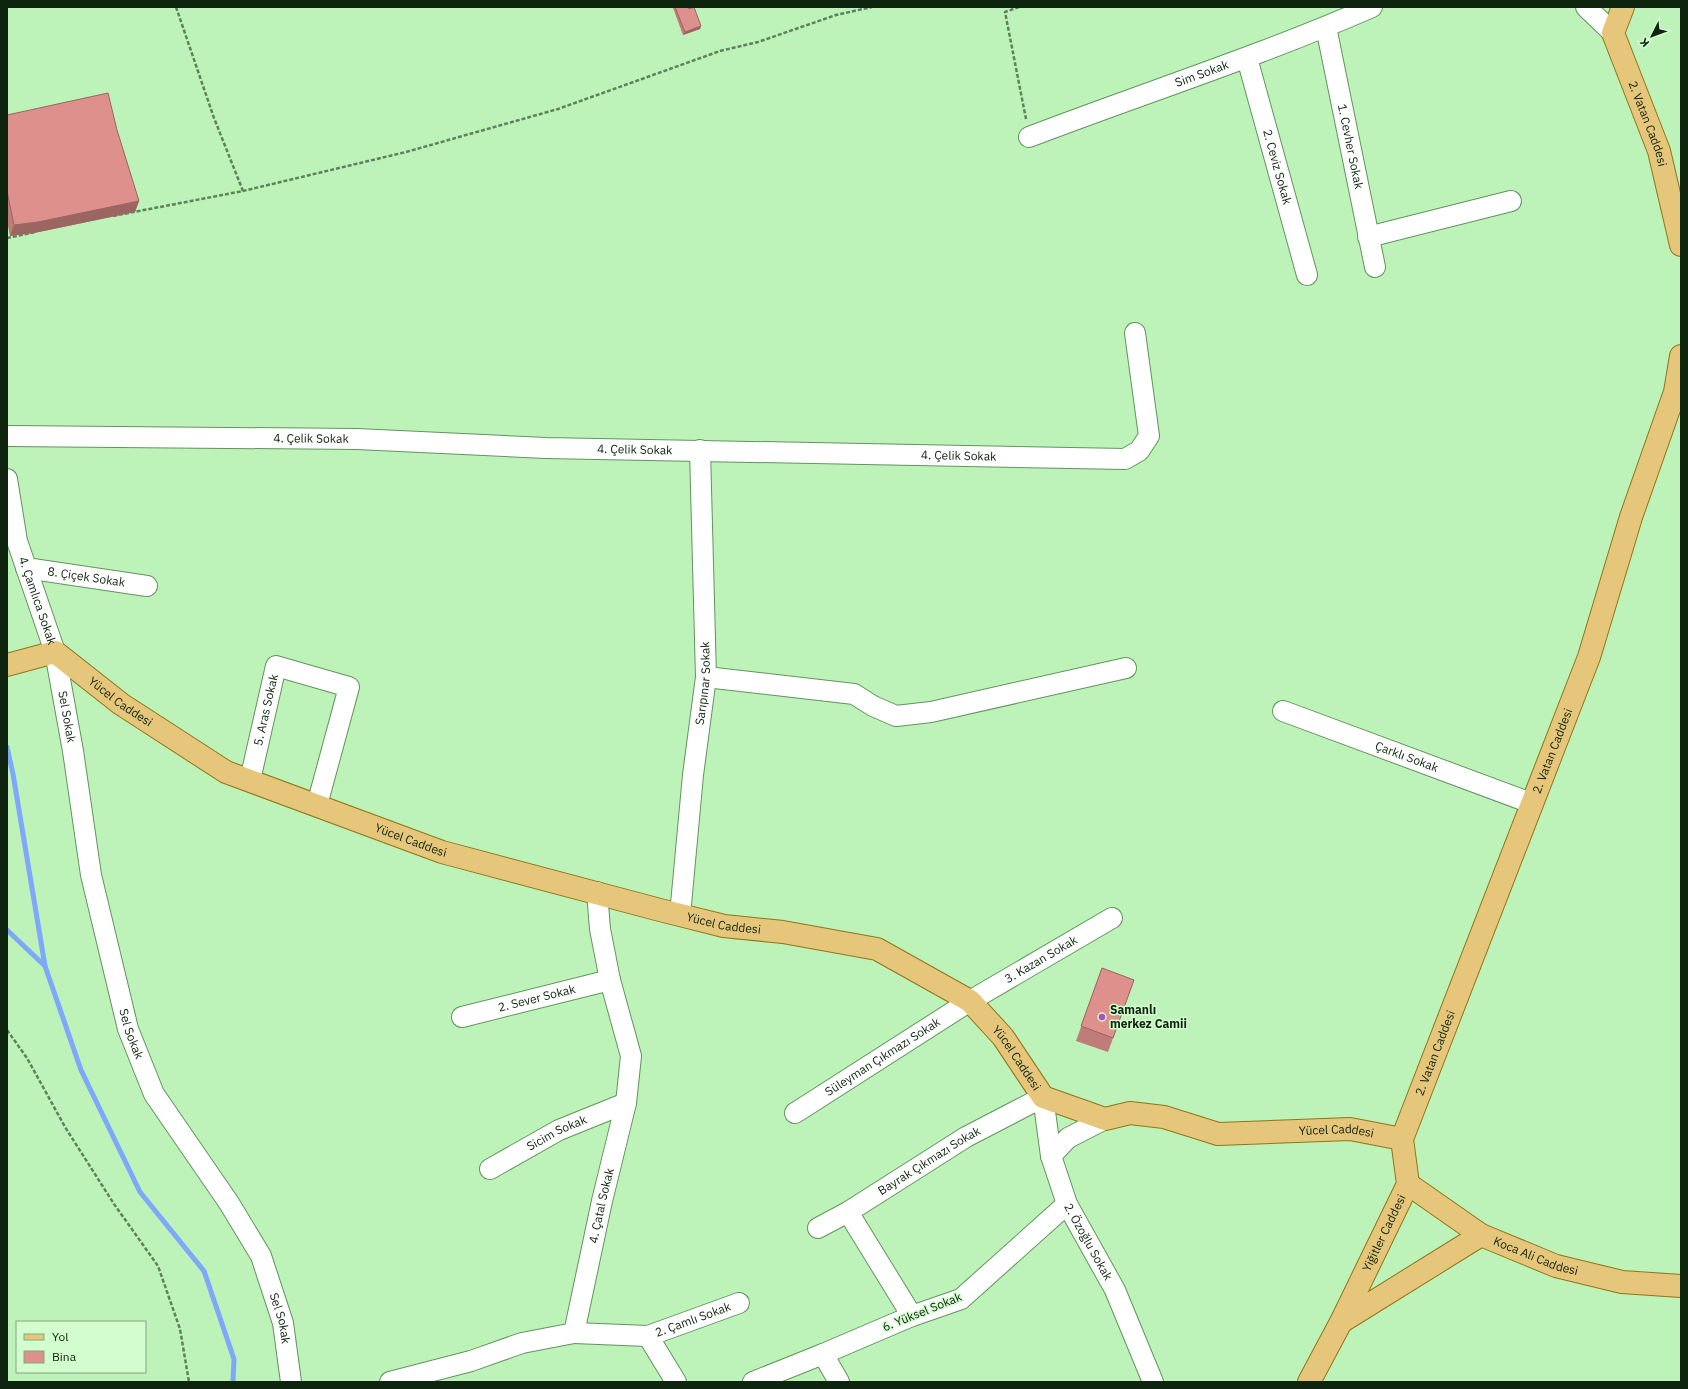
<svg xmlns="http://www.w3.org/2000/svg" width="1688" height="1389" font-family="'IBM Plex Sans',sans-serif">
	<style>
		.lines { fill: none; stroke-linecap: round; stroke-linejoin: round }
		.stream { stroke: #7da8fc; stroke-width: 5 }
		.minor-casing { stroke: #62945e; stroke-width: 22 }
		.major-casing { stroke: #90751a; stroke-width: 24 }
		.path { stroke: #5e825b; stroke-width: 2.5; stroke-dasharray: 4 2; stroke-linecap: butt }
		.minor { stroke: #fff; stroke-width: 20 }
		.major { stroke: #e6c67a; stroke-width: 22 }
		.wall { fill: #bf7c78 }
		.shaded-wall { fill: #9b6562 }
		.building { fill: #de908c; stroke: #9b6562 }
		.poi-dot { fill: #ae51bb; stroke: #d2fdce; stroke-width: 1.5 }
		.labels { text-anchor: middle; stroke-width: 3; stroke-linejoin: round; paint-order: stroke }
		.street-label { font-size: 12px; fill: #0f240e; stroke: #d2fdce }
		.poi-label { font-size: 12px; font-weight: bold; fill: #0f240e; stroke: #d2fdce; text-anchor: start }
	</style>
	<rect width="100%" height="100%" fill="#bdf3b8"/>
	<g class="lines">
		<g class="stream">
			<polyline points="7,747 13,774 45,966 81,1070 140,1192 204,1271 234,1359 233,1382"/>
			<polyline points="7,930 45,966"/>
		</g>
		<defs>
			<g id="minor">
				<polyline points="1586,7 1613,33"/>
				<path id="s1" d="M1326,27L1375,267"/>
				<path id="s2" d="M1247,58L1307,275"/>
				<path id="s3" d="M1029,137C1144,93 1260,56 1372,7"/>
				<polyline points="1368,237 1511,201"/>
				<path id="s4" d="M7,436L357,439L546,448L1125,459L1139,451L1149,436L1135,333"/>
				<path id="s5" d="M7,479L17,541L55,652L73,751L91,875L128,1029L154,1094L229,1203L261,1256L283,1323L291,1382"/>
				<path id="s6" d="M26,568L147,586"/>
				<polyline points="706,677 854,694 873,706 896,716 931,712 1126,668"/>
				<path id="s7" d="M1283,711L1531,803"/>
				<path id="s8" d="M250,780L276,666L349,687L317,805"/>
				<path id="s9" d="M680,915L693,775L706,677L700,450"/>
				<path id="s10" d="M462,1017L610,980"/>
				<path id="s11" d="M795,1113L970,1001L1112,918"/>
				<polyline points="1051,1156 1068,1138 1105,1119"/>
				<path id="s12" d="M490,1169L559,1130L626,1103"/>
				<polyline points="848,1212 912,1316"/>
				<path id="s13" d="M818,1228L848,1212L966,1137L1043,1097L1051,1156L1067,1204L1115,1290L1153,1382"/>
				<path id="s14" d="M574,1333L648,1336L739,1303"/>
				<polyline points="648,1336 676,1382"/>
				<polyline points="823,1354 839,1382"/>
				<path id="s15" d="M390,1382L471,1361L522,1343L574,1333L602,1201L626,1103L631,1056L610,980L600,929L597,892"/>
				<polyline points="753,1382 823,1354 912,1316 961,1299 1067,1204"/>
			</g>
			<g id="major">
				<path id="s16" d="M1623,7L1613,33L1659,151L1681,245"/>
				<path id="s17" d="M7,665L55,652L121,704L226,772L442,852L660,910L724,926L783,932L877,949L970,1001L1003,1037L1043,1097L1105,1119L1130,1113L1164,1117L1218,1134L1350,1129L1402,1139"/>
				<path id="s18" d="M1408,1184L1481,1235L1556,1266L1622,1282L1681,1286"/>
				<polyline points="1341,1322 1481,1235"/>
				<path id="s19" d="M1309,1382L1341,1322L1408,1184L1402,1139L1589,657L1631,517L1675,392L1681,356"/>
			</g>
		</defs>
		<use href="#minor" class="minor-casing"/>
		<use href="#major" class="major-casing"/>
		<g class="path">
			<polyline points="176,7 214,118 243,191"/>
			<polyline points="1019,7 1005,12 1026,119"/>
			<polyline points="113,216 243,191 406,152 558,109 720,51 758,42 836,15 872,7"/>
			<polyline points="7,238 36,232"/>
			<polyline points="7,1030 27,1058 65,1127 114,1204 158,1266 180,1329 189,1382"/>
		</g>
		<use href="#minor" class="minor"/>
		<use href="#major" class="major"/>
	</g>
	<g class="wall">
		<polygon points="673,7 688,7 701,26 700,29 683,35 673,8"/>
		<polygon points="7,115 117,130 139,201 135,212 34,233 10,236 7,221"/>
		<polygon points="1102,968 1134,980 1108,1052 1076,1041"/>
	</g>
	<g class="shaded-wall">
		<polygon points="701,26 700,29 683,35 685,32"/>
		<polygon points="139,201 135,212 34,233 10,236 14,225"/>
	</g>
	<g class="building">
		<polygon points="675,7 688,7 689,9 694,7 701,26 685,32"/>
		<polygon points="108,93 117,130 139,201 38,222 14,225 7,191 7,115"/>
		<polygon points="1102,968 1134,980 1113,1038 1081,1026"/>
	</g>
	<circle class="poi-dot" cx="1102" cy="1017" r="4"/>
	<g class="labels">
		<g class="street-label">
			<text dy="4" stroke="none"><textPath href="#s3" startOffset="184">Sim Sokak</textPath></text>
			<text dy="4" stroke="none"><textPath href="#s16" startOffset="125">2. Vatan Caddesi</textPath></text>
			<text dy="4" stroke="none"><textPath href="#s1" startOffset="122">1. Cevher Sokak</textPath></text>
			<text dy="4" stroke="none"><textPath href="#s2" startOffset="113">2. Ceviz Sokak</textPath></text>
			<text dy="4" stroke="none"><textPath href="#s4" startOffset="304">4. Çelik Sokak</textPath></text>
			<text dy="4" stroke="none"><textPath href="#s4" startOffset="628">4. Çelik Sokak</textPath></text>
			<text dy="4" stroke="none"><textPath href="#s4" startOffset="952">4. Çelik Sokak</textPath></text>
			<text dy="4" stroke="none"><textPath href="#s6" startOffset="61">8. Çiçek Sokak</textPath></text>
			<text dy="4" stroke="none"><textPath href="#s5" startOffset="126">4. Çamlıca Sokak</textPath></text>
			<text dy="4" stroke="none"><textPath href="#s9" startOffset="233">Sarıpınar Sokak</textPath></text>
			<text dy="4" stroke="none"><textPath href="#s17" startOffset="132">Yücel Caddesi</textPath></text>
			<text dy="4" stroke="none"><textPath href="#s8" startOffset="72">5. Aras Sokak</textPath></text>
			<text dy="4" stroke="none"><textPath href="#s5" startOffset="246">Sel Sokak</textPath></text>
			<text dy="4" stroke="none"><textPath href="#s19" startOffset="683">2. Vatan Caddesi</textPath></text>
			<text dy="4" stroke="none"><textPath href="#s7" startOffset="132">Çarklı Sokak</textPath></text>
			<text dy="4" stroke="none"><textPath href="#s17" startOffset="456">Yücel Caddesi</textPath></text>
			<text dy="4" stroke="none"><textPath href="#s17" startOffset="780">Yücel Caddesi</textPath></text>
			<text dy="4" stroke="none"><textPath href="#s11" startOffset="290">3. Kazan Sokak</textPath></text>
			<text dy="4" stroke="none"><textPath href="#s10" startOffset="77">2. Sever Sokak</textPath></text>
			<text dy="4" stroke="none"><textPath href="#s5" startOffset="570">Sel Sokak</textPath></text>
			<text dy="4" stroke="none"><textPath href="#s19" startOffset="359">2. Vatan Caddesi</textPath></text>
			<text dy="4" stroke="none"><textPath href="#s11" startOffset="104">Süleyman Çıkmazı Sokak</textPath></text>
			<text dy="4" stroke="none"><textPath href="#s17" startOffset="1116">Yücel Caddesi</textPath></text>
			<text dy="4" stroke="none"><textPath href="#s17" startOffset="1464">Yücel Caddesi</textPath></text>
			<text dy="4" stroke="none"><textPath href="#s12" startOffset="76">Sicim Sokak</textPath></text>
			<text dy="4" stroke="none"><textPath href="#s13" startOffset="130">Bayrak Çıkmazı Sokak</textPath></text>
			<text dy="4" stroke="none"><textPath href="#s15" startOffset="321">4. Çatal Sokak</textPath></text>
			<text dy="4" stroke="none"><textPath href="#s19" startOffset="167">Yiğitler Caddesi</textPath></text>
			<text dy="4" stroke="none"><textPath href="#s13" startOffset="414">2. Özoğlu Sokak</textPath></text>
			<text dy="4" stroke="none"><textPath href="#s18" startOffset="148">Koca Ali Caddesi</textPath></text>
			<text transform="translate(922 1312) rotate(-22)" y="4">6. Yüksel Sokak</text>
			<text dy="4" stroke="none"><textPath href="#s5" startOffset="894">Sel Sokak</textPath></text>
			<text dy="4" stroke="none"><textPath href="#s14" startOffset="122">2. Çamlı Sokak</textPath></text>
		</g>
		<g class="poi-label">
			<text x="1110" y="1014">Samanlı<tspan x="1110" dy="14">merkez Camii</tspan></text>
		</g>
	</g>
	<rect width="1688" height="1389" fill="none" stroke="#0f240e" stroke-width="16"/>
	<rect x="16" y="1321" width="130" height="52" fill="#d2fdce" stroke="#84a681"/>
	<rect x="24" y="1334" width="20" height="6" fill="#e6c67a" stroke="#84a681"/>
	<text x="52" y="1341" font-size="12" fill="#0f240e">Yol</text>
	<rect x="24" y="1351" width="20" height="12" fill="#de908c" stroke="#84a681"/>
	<text x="52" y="1361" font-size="12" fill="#0f240e">Bina</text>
	<g transform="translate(1652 36) rotate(228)" stroke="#d2fdce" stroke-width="3" paint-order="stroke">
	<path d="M0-3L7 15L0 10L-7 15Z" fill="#0f240e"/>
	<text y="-6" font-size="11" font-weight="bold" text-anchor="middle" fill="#0f240e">K</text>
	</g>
</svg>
